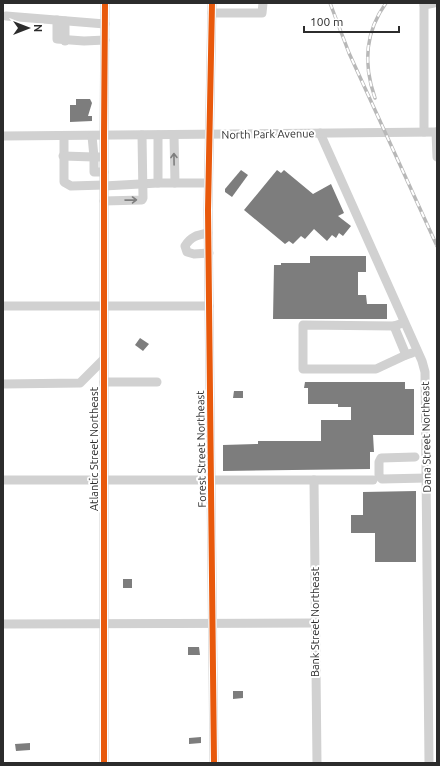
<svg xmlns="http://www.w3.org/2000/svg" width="440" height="766" font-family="Ubuntu,sans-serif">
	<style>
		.building { fill: #7d7d7d }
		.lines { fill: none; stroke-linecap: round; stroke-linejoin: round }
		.minor { stroke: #d1d1d1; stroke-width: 9 }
		.rail-casing { stroke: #b8b8b8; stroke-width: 3.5 }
		.rail { stroke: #fff; stroke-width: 2; stroke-dasharray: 6; stroke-linecap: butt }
		.cycleway-casing { stroke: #fff; stroke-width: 8 }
		.cycleway { stroke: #e8590c; stroke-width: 6 }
		.oneway { stroke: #7e7e7e }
		.labels { text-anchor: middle; stroke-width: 4; stroke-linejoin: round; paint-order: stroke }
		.street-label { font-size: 11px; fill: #2c2c2c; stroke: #fff }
	</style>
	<rect width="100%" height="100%" fill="#fff"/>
	<g class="building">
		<polygon points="76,99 90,99 92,103 88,116 92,116 92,121 70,122 70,105 76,105"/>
		<polygon points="241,170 248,175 232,197 225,192 225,189"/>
		<polygon points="277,170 281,173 284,170 313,194 331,184 344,213 338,216 351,226 343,236 339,233 336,238 332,235 327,241 314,229 305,239 301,236 293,244 289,241 285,244 244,210"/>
		<polygon points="310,256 366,256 366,272 358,272 358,295 366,295 367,304 387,304 387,319 273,319 274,265 281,265 281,263 310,263"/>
		<polygon points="140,338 149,344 143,351 135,345"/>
		<polygon points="305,382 405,382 405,389 414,389 414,435 373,435 374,452 370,452 370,469 223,471 223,445 258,444 258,441 321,441 321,420 351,420 351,407 338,407 338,404 308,404 308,388 304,388"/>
		<polygon points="234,391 243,391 243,398 233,398"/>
		<polygon points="416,491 416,562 375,562 375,533 351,533 351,515 363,515 363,492"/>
		<rect x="123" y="579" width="9" height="9"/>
		<polygon points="188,647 199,647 200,655 188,655"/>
		<polygon points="233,691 243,691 243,698 233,699"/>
		<polygon points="201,737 201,743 189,744 189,738"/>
		<polygon points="30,743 30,750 16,751 15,744"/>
	</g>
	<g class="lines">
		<g class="minor">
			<polyline points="212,3 208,210 214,763"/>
			<polyline points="424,3 424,132"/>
			<polyline points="424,5 434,3"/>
			<polyline points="212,13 262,13 263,3"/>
			<polyline points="6,16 105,24"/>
			<polyline points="57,20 57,39 84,41 105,40"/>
			<polyline points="65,41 65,21"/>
			<polyline points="436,132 437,157"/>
			<polyline points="320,133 422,361 425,372 429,763"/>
			<polyline points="158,135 158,183"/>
			<polyline points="174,135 175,183"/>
			<polyline points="3,136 437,132"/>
			<polyline points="64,136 64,182 71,186 104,185"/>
			<polyline points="63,156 94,157 92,136"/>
			<polyline points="100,157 94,157 94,172 104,172"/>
			<polyline points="104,186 158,183 208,183"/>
			<polyline points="104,201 142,200 143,198 142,135"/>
			<path d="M208,233C198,235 191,236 185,246L187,252L194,254L209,253"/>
			<polyline points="3,306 209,306"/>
			<polyline points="400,324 394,326 406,355 412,353"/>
			<polyline points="394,326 303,325 303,369 376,369 406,355"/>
			<polyline points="104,382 157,382"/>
			<polyline points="3,384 80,383 103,360"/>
			<polyline points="415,457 381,458 379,462 379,476 382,479 426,478"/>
			<polyline points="3,480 373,480"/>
			<polyline points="314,480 317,763"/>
			<polyline points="3,624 315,623"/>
			<polyline points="104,763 104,136 105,3"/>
		</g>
		<defs>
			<g id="rail">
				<polyline points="330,3 349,53 437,246"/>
				<path d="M375,98C363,64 365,32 386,3"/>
			</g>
		</defs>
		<use href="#rail" class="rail-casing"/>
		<use href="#rail" class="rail"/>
		<defs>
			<g id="cycleway">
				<polyline points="212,3 208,210 214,763"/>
				<polyline points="104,763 104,136 105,3"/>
			</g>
		</defs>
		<use href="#cycleway" class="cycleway-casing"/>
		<use href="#cycleway" class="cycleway"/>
	</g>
	<defs><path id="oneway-shaft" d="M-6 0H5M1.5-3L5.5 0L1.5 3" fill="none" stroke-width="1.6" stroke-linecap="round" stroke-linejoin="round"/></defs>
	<g class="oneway">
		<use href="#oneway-shaft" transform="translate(174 159) rotate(-91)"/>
		<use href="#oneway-shaft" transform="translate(131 200) rotate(-1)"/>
	</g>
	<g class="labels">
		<g class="street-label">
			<text transform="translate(268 134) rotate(-1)" y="4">North Park Avenue</text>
			<text transform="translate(426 437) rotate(-91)" y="4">Dana Street Northeast</text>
			<text transform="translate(94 449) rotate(-90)" y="4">Atlantic Street Northeast</text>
			<text transform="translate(201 449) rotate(-91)" y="4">Forest Street Northeast</text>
			<text transform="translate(315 622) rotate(-90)" y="4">Bank Street Northeast</text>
		</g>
	</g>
	<rect width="440" height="766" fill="none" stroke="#2c2c2c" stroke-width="8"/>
	<g transform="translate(28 28) rotate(90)" stroke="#ffffff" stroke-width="3" paint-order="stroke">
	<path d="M0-3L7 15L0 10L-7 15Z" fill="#2c2c2c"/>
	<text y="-6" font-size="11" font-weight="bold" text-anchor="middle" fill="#2c2c2c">N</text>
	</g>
	<path d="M304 26v6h95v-6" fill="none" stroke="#2c2c2c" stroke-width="2"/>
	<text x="310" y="26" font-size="12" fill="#2c2c2c" stroke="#ffffff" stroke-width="3" paint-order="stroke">100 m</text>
</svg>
